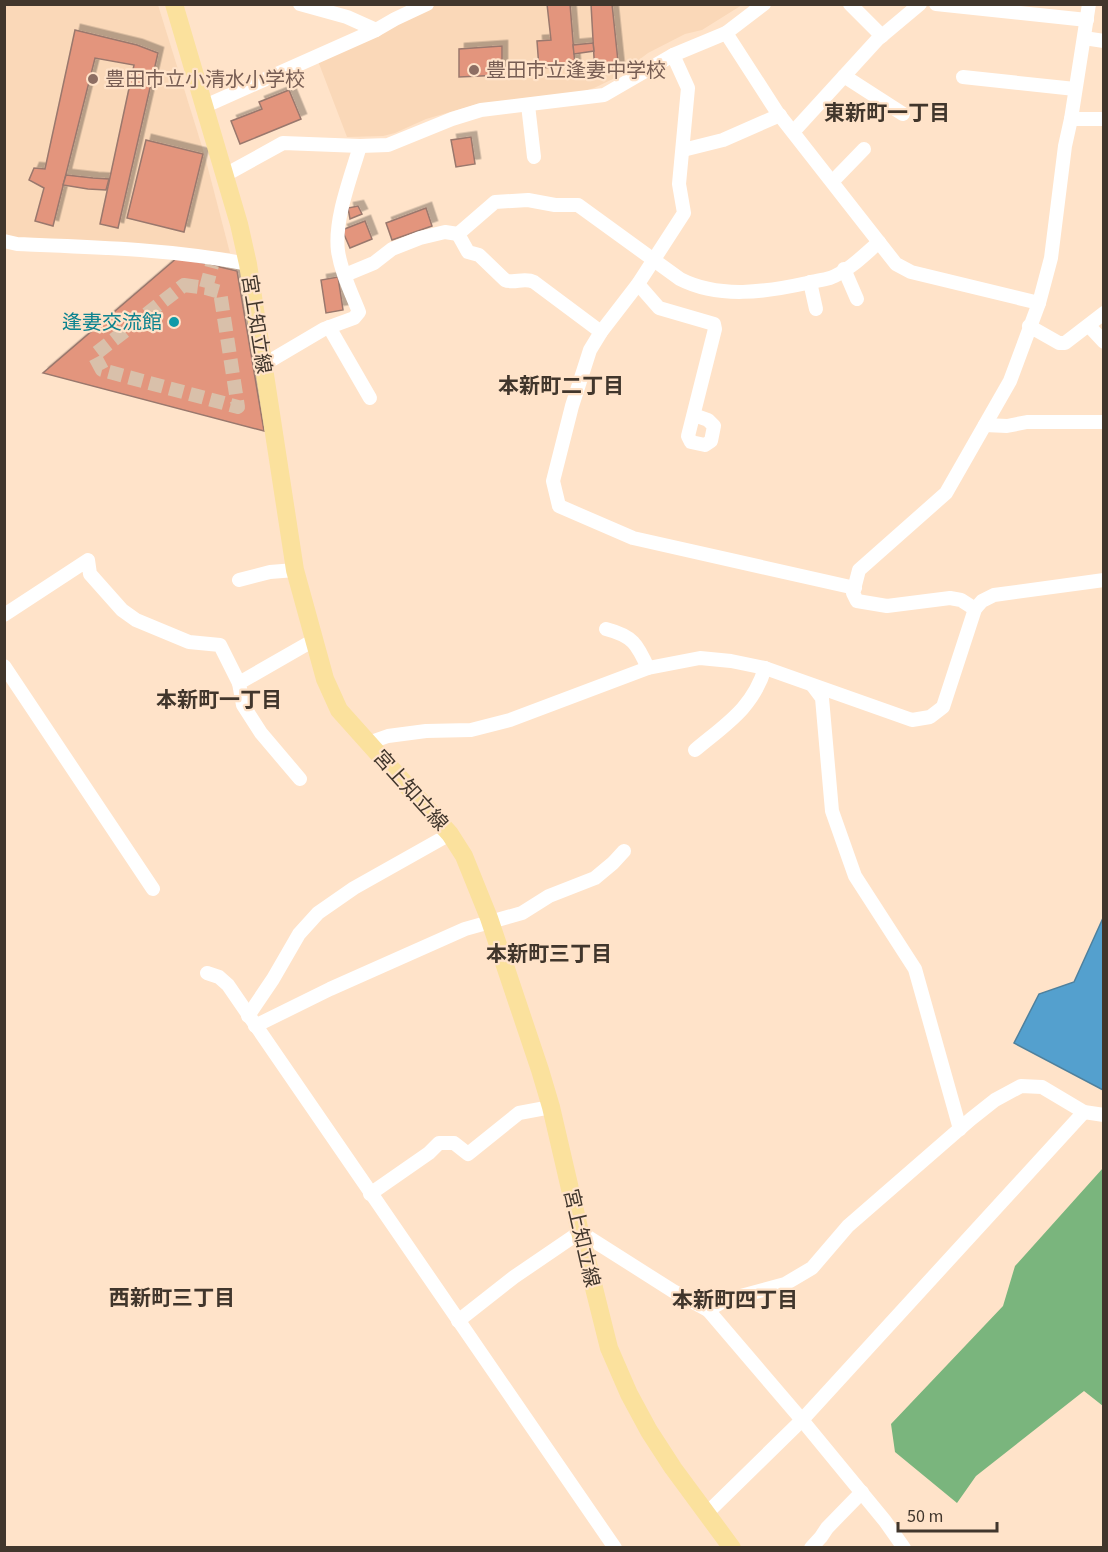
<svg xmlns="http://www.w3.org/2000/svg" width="1108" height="1552" font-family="'Source Sans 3','Noto Sans JP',sans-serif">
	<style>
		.built { fill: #fad8b8 }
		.forest { fill: #7ab57d }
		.water { fill: #54a0ce; stroke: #4e809d; stroke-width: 1.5 }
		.building { fill: #e3957d; stroke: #9a786d; stroke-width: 1.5; filter: url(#shadow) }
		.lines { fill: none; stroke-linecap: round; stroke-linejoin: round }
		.minor-tunnel { stroke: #d9c0aa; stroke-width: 14; stroke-dasharray: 14 7; stroke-linecap: butt }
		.minor { stroke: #fff; stroke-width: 14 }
		.major { stroke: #fbe19d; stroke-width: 18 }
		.education-dot { fill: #8d6e63; stroke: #ffe3c9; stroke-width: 2 }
		.culture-dot { fill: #0f9aa8; stroke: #ffe3c9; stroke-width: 2 }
		.labels { text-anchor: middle; stroke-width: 4.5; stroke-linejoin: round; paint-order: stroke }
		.education-label { font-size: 20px; fill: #785e54; stroke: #ffe3c9; text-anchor: start }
		.culture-label { font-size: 20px; fill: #0d838f; stroke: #ffe3c9; text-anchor: end }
		.street-label { font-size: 20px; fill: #41362c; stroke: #ffe3c9 }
		.neighbourhood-label { font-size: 21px; font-weight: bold; fill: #41362c; stroke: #ffe3c9 }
	</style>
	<defs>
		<filter id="shadow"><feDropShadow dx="5.5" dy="-5.5" stdDeviation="0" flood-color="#0004"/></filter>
	</defs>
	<rect width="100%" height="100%" fill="#ffe3c9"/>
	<g class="built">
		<polygon points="5,5 158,5 204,153 230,253 18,240 5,237"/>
		<polygon points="433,5 742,5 702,30 685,34 648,53 615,78 594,88 575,94 478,104 426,119 395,133 383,136 347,137 318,61 433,8"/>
	</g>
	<polygon class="forest" points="1103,1168 1103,1406 1084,1391 976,1476 957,1503 895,1452 891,1424 1003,1306 1015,1266"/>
	<polygon class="water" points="1103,918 1103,1090 1014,1043 1039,994 1074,982"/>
	<g class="building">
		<polygon points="547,4 570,4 575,66 539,68 537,41 551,40"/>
		<polygon points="591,4 612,4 619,71 595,75"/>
		<polygon points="75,30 137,45 158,53 118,228 100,224 134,65 95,58 53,226 35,221 44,188 29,180 34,168 45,169"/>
		<polygon points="593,43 594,51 574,54 573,45"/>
		<polygon points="502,46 502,75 459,77 459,49"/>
		<polygon points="289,90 301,119 240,144 231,121 262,109 259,102"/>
		<polygon points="471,137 475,164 456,167 451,140"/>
		<polygon points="146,140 203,154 184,232 127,218"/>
		<polygon points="66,175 93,178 109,179 106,190 88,189 63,185"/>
		<polygon points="358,206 362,214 350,219 348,208"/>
		<polygon points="426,208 432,226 392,240 386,223"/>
		<polygon points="365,221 372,239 350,248 342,230"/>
		<polygon points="178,257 237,271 264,431 43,373"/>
		<polygon points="338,277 343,310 326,313 321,280"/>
	</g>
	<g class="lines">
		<g class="minor-tunnel">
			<polygon points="184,285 206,288 220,292 238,407 102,370 94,355"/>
			<polyline points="206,288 212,265"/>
		</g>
		<g class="minor">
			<polyline points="300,4 347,17 376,30"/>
			<polyline points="850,4 882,36"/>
			<polyline points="936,4 1087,20"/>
			<polyline points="726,33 777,112 896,264 911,272 1039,303"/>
			<polyline points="1084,38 1104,41"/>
			<polyline points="673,55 688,88 679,184 684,213 638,284 601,332 590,350 572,406 553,481 559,506 633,538 855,588"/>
			<polyline points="844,76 903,114"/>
			<polyline points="963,77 1075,89"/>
			<polyline points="528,105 534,157"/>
			<polyline points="205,106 376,30 395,19 427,4"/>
			<polyline points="1071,119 1104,119"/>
			<polyline points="794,131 877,40 920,4"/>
			<polyline points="683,150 723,140 780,115"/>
			<polyline points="225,175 283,143 360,146 388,145 452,119 481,110 604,95 673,55 726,33 764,4"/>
			<polyline points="833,181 864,149"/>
			<path d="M4,241L17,244C94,247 171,249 248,264"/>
			<polyline points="844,269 857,299"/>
			<polyline points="345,275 374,263 392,249 420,238 445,232 458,234"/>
			<polyline points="810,282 816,309"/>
			<polyline points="638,284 659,308 714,324 715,329 688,436 691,442 705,445 711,441 714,426 708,420 694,415"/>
			<polyline points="1029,326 1059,343 1065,343 1104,313"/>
			<polyline points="1089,326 1104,342"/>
			<polyline points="329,327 370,398"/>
			<path d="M601,332L534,282C524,277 514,284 505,280L479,255L468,252L458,234L495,202L528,200L555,205H578L680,279C719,299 766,292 807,283C815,281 823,280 830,278C849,271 865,254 879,242"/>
			<path d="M263,365L324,329L354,318L359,312C351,292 341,272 338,251C334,219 351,177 360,146"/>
			<polyline points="985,425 1007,426 1027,422 1104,422"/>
			<polyline points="239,580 270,572 295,570"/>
			<polyline points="975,609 961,600 950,598 887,606 857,601 853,593 859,570 946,493 1010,381 1039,303 1051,258 1065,146 1071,119 1089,4"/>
			<polyline points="4,615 88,560 90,574 122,610 136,620 189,642 220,645 239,683"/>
			<path d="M606,629C633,636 637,644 648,668"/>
			<polyline points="4,666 153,889"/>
			<polyline points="813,686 822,698 832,811 855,876 915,969 960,1129"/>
			<polyline points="368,743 388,736 426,731 471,730 510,720 648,668 700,658 731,661 765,668 912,720 930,717 943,707 975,609 982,601 994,595 1104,580"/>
			<path d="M695,750C726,724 753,708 765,668"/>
			<polyline points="300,779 261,733 243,705 239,683 314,640"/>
			<polyline points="207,973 219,977 228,985 615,1548"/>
			<polyline points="248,1016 273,979 299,934 318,913 354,888 450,834"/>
			<polyline points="255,1026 330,989 465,929 522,913 549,896 595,878 613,863 624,851"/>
			<polyline points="370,1194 429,1153 439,1143 454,1143 468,1154 519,1113 551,1107"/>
			<polyline points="708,1310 726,1300 785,1284 812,1268 848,1226 971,1119 995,1100 1021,1086 1042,1087 1084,1112 1104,1115"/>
			<polyline points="458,1321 514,1277 580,1232 673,1291 708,1310 802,1420 885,1521 904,1548"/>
			<polyline points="707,1513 802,1420 1084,1112"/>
			<polyline points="811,1548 821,1537 827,1528 862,1492"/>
		</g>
		<polyline class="major" points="174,4 239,224 248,264 295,570 325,679 339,710 450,834 464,856 489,918 540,1070 551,1107 580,1232 609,1348 629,1394 649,1431 673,1468 732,1548"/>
	</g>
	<g class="education-dot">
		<circle cx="474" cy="70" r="6"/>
		<circle cx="93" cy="79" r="6"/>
	</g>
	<circle class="culture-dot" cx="174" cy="322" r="6"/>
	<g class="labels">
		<g class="education-label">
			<text x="486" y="77">豊田市立逢妻中学校</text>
			<text x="105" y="86">豊田市立小清水小学校</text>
		</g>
		<g class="culture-label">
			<text x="162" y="329">逢妻交流館</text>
		</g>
		<g class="street-label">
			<text transform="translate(257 324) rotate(81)" y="7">宮上知立線</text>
			<text transform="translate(411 790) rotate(48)" y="7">宮上知立線</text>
			<text transform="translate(582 1238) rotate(77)" y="7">宮上知立線</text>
		</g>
		<g class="neighbourhood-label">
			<text x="887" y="120">東新町一丁目</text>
			<text x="561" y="393">本新町二丁目</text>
			<text x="219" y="707">本新町一丁目</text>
			<text x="549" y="961">本新町三丁目</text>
			<text x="172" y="1305">西新町三丁目</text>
			<text x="735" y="1307">本新町四丁目</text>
		</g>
	</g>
	<rect width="1108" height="1552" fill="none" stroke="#41362c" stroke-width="12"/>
	<path d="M898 1522v9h99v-9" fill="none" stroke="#41362c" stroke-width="3"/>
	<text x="907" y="1522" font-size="18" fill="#41362c" stroke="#ffe3c9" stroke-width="4.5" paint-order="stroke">50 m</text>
</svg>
